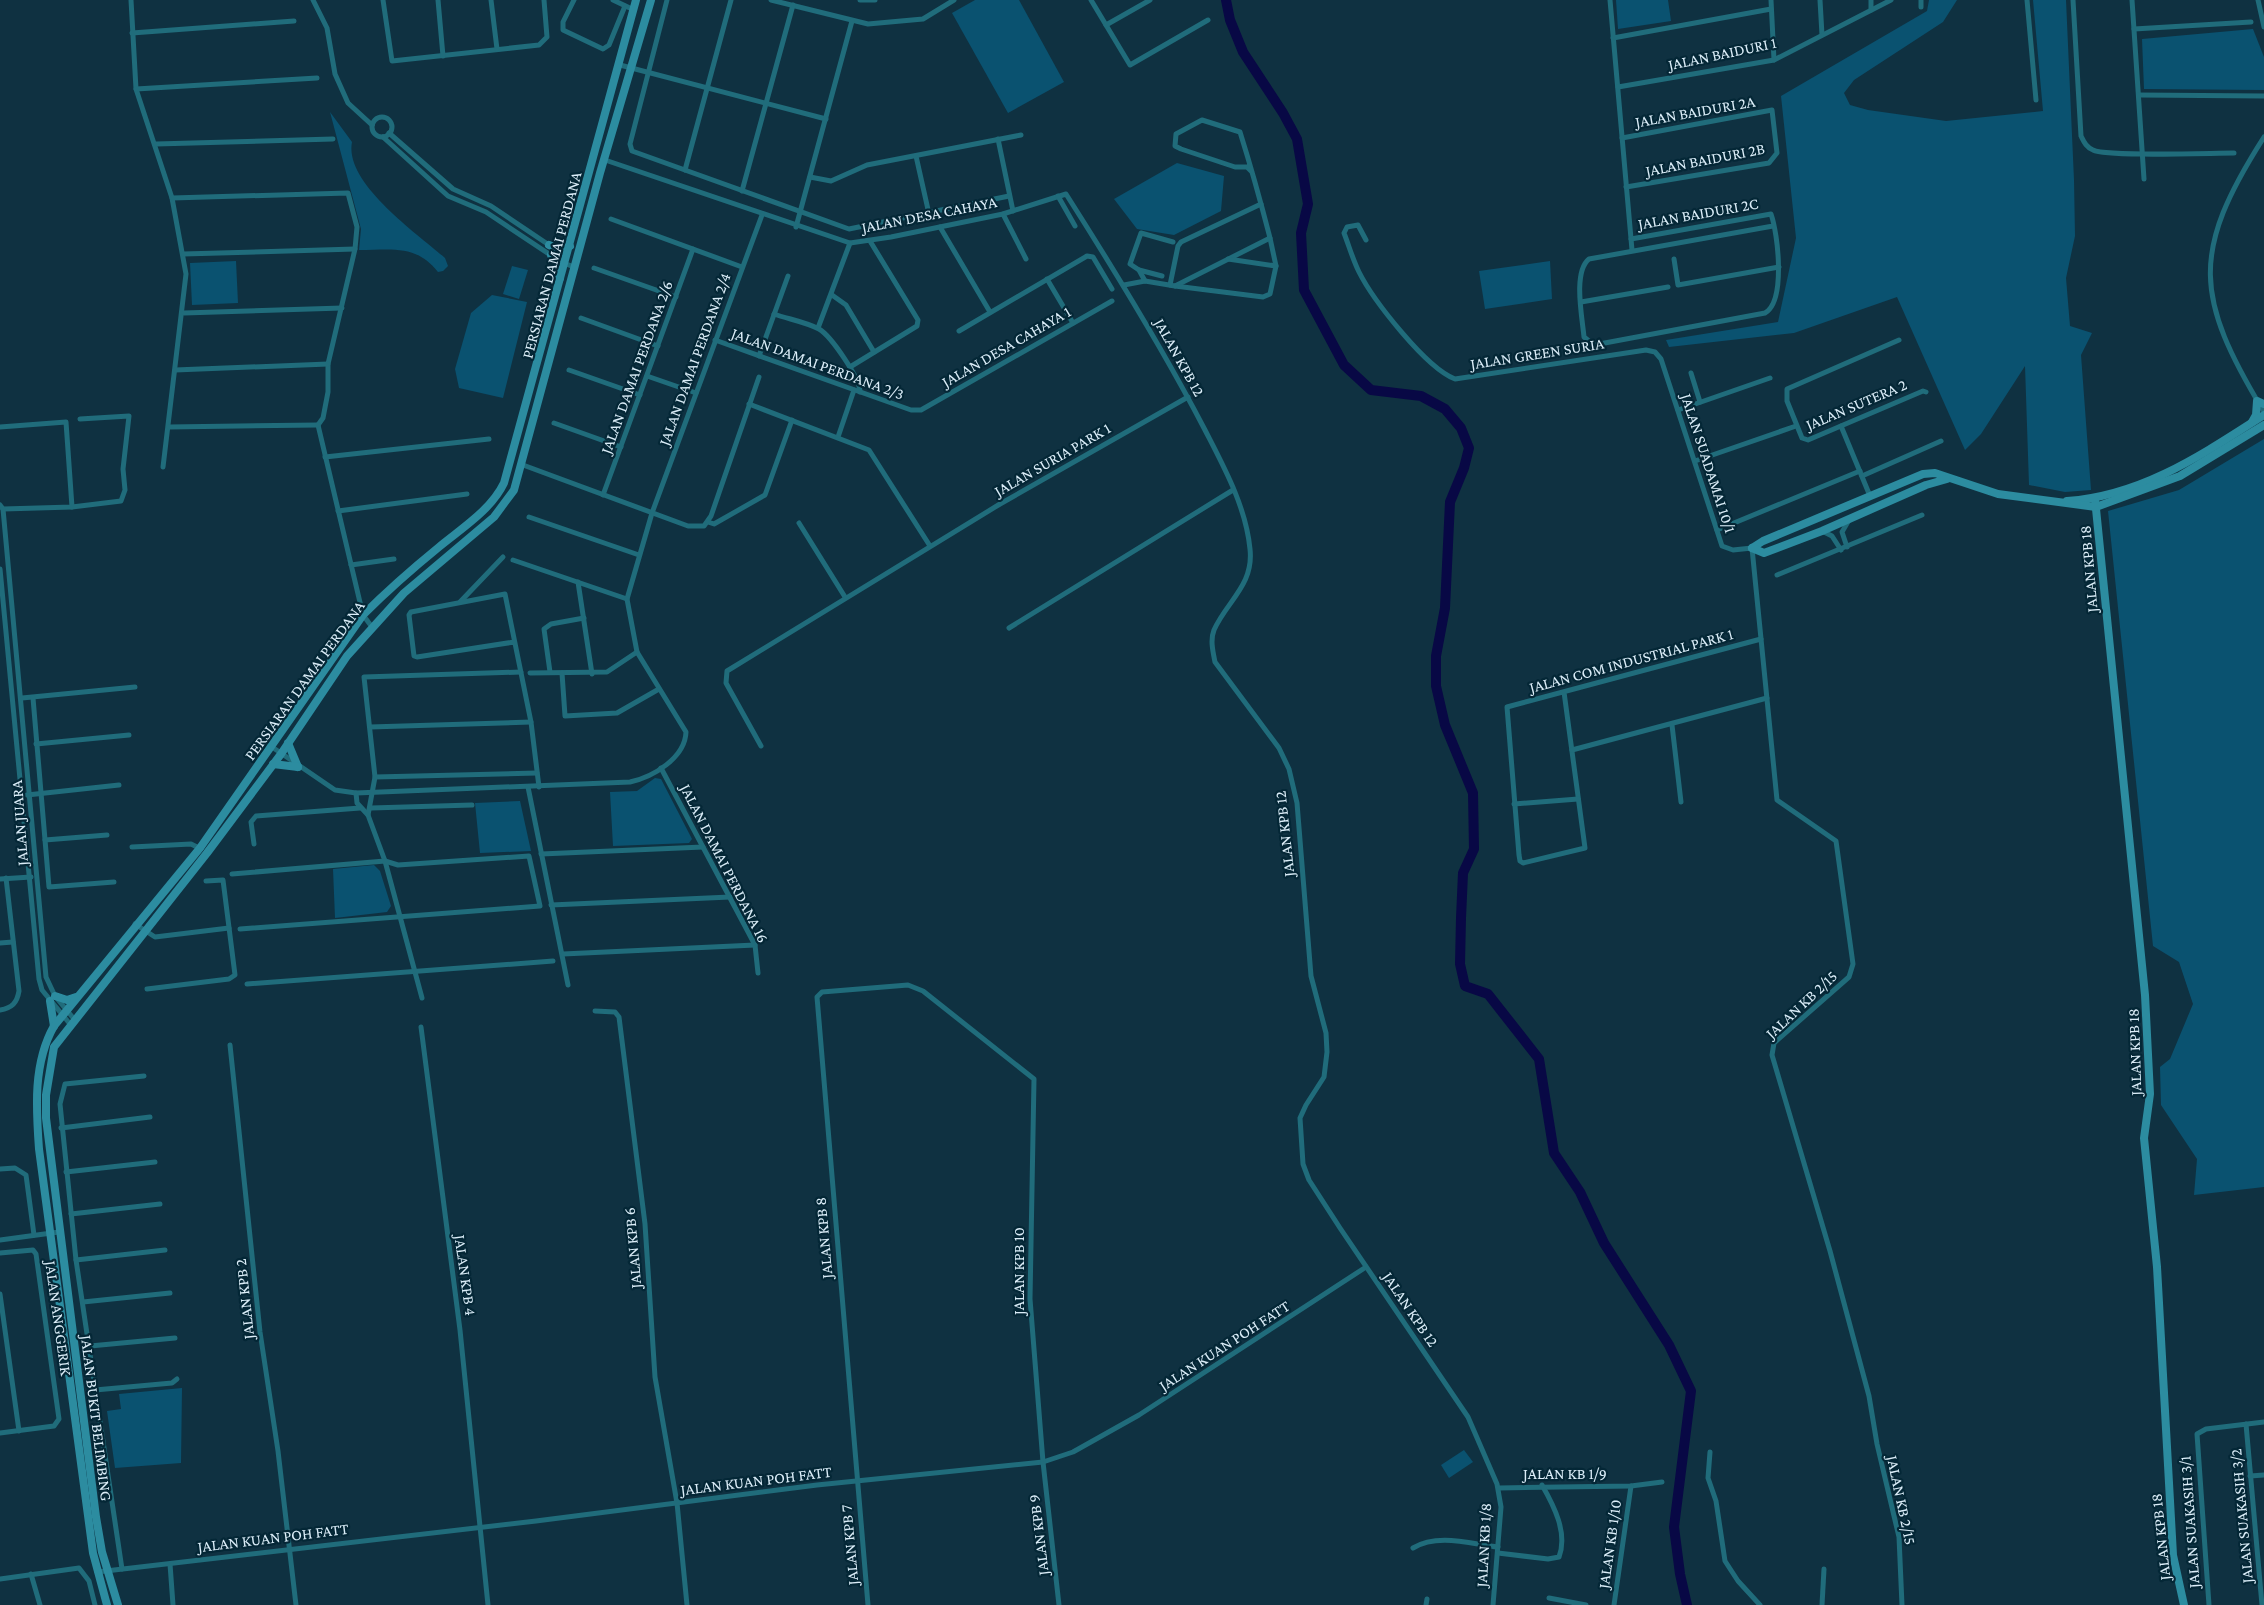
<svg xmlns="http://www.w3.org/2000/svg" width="2264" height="1605" font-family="'Crimson Pro',serif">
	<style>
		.green { fill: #0a5270 }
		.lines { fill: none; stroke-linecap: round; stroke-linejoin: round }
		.river { stroke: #080845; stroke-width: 10 }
		.street { stroke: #206c7b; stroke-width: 5 }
		.secondary { stroke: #2c8ca0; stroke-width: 8 }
		.labels { text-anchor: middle; stroke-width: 4.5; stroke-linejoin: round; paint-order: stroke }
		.street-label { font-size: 16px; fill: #dbedf8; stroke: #042736 }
	</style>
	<rect width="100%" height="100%" fill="#0f3141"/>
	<g class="green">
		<polygon points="975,0 1019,0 1064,82 1008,113 952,13"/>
		<polygon points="1616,0 1668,0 1671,21 1618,29"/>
		<polygon points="1929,0 1957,0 1943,22 1854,80 1844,93 1850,105 1868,110 1946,121 2043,111 2033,0 2066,0 2074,180 2075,236 2066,278 2070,326 2092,333 2081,355 2091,490 2065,492 2029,485 2025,366 1981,434 1965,450 1897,297 1794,333 1669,347 1666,340 1778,322 1796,238 1781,96 1927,11"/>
		<polygon points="2253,29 2264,57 2264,90 2144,89 2142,39"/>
		<path d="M330,112L352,142C344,183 417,233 445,258L448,266L443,271L438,272C416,244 392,250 359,250L361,229Z"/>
		<polygon points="1177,163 1224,176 1221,211 1174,235 1137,229 1114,199"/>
		<polygon points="236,261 238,303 192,305 190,263"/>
		<polygon points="1550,261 1552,299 1485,309 1479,271"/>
		<polygon points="512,266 528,270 519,299 503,294"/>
		<polygon points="492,295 527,302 503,398 459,388 455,369 471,313"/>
		<polygon points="2264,439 2264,1187 2194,1195 2197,1159 2161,1105 2160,1067 2170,1059 2193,1004 2179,962 2153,946 2108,511 2179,490"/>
		<polygon points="655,778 661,779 692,839 689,843 613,846 610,792 637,791"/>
		<polygon points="520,801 531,851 480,853 475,803"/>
		<polygon points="374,865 380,871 391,906 387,912 335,918 333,869"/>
		<polygon points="182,1388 181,1463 115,1468 107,1411 121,1409 119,1394"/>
		<polygon points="1464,1450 1473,1462 1449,1478 1441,1465"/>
	</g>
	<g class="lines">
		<polyline class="river" points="1226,0 1230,20 1243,52 1283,113 1297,139 1308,204 1301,233 1304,290 1344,365 1371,390 1421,396 1445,409 1461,428 1469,448 1464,468 1450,502 1445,608 1436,656 1436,686 1445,725 1473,793 1474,849 1463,873 1461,918 1460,964 1465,986 1488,994 1539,1059 1554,1153 1580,1192 1604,1243 1669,1345 1691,1391 1674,1527 1680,1574 1687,1605"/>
		<g class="street">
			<polyline points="131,0 136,89 172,198 186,274 163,467"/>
			<polyline points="313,0 327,28 335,74 348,103 372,125"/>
			<polyline points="383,0 392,61 539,45 547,37 544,0"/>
			<polyline points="438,0 443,56"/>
			<polyline points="491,0 497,49"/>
			<polyline points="574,0 563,22 563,30 603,49 609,45 625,6"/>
			<polyline points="613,0 634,10"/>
			<polyline points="667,0 630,144 632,151 849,229 1009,196"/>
			<polyline points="771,0 868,24 923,19 954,0"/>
			<polyline points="860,0 875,0"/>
			<polyline points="1091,0 1130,65 1208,20"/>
			<polyline points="1610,0 1632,250"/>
			<polyline points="1771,0 1774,60"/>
			<polyline points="1820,0 1822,35"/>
			<polyline points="1871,0 1871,10"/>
			<polyline points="1921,0 1921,7"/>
			<polyline points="2027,0 2036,100"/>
			<path d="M2073,0L2081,136C2084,142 2086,147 2093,150C2107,157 2210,153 2234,153"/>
			<polyline points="2132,0 2144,179"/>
			<polyline points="2258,0 2264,27"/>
			<polyline points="1106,25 1150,0"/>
			<polyline points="2134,29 2251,22"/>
			<polyline points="132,33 294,21"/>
			<polyline points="1613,38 1771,9"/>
			<polyline points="620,65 826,119"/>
			<polyline points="1618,87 1774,60 1891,0"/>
			<polyline points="136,89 317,78"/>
			<polyline points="2139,95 2264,96"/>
			<circle cx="382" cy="127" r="10"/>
			<polyline points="389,133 453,189 491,206 552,247"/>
			<polyline points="383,137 448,196 486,212 561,262 574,267"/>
			<path d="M2264,137C2190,253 2195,297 2264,412"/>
			<polyline points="1622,138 1772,110 1777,153 1769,163 1626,187"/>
			<polyline points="998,139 1013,211"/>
			<polyline points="156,144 333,139"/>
			<polyline points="916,156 929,214"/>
			<path d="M608,161L850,243L891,237L1003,214L1066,194C1115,271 1163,349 1205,430C1224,467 1246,507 1250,549C1254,585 1227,601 1214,630C1210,640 1213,652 1215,662L1279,748L1289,769L1297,803L1311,976L1326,1033L1327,1052L1324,1077L1306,1105L1300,1118L1303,1164L1309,1180L1340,1228L1468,1417L1497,1484L1501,1507L1493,1605"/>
			<polyline points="685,170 731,0"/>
			<polyline points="810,177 831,181 867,165 1021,135"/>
			<polyline points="742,191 793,5"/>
			<polyline points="1058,196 1075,226"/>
			<polyline points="172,198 348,193 357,227 355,249 328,364 328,392 323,418 318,425"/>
			<polyline points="1003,214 1026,259"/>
			<polyline points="611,219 742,267"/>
			<polyline points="796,227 852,21"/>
			<polyline points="940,227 990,312"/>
			<polyline points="1270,238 1276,266"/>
			<path d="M1631,239L1771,214C1778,234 1786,301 1765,313L1594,345L1584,337C1582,316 1573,272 1589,259L1773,226"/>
			<path d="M1366,240L1358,225L1347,227L1344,233C1349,246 1353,260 1359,272C1373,300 1426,368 1455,379L1646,350L1655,352L1661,359L1722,546L1733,550L1752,548L1777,800L1836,841L1853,964L1849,977L1774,1043L1772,1055L1830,1251L1869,1396L1877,1444L1899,1537L1902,1605"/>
			<polyline points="183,254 355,249"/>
			<polyline points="1674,259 1678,285 1779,267"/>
			<polyline points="594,268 676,297"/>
			<polyline points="1139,270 1162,276"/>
			<polyline points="1047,279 1073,323"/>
			<polyline points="1145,281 1139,270 1130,264 1141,233 1173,242"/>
			<path d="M1124,285L1145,281L1175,286L1270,238C1261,203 1251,167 1240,132L1202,120L1176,134L1175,146L1181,149L1235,167H1247L1252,172"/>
			<polyline points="1170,285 1178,246 1181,242 1261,204"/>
			<polyline points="1175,286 1263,297 1270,294 1276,266 1228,259"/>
			<polyline points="832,295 846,305 874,352"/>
			<polyline points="1581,302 1668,287"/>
			<polyline points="184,313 342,308"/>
			<path d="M774,314C788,319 806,322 819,329C831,336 860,378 860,392"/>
			<polyline points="581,318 658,346"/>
			<polyline points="818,328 850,243"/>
			<polyline points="959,331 1087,256 1093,257 1112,289"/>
			<polyline points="715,340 911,410 921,410 1112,301"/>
			<polyline points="1899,340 1787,389 1787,401 1802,438 1808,440 1923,391 1926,392"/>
			<polyline points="759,356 788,276"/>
			<polyline points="850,367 917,326 918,320 870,241"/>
			<polyline points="175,370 328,364"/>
			<polyline points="569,370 640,395"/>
			<polyline points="1691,373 1700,402"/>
			<polyline points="647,376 696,393"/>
			<polyline points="749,404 869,450 930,546"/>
			<polyline points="1678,410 1770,378"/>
			<polyline points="554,423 621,447"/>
			<polyline points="318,425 363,615 372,627"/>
			<polyline points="1841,426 1870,496"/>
			<polyline points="0,427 66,422 72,507"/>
			<polyline points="169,427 318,425"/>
			<polyline points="838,437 854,390"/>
			<polyline points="325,457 489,439"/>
			<polyline points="1695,461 1796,426"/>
			<polyline points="523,465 688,526 704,526 711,516 759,377"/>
			<polyline points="1862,476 1941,441"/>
			<polyline points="603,495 693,249"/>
			<polyline points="0,505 3,509 72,507 121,501 125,490 123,469 129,416 80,419"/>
			<polyline points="3,509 46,977 55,996 74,1019"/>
			<polyline points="338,511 467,494"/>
			<polyline points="529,517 639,555"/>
			<polyline points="708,522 714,524 765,495 792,420"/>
			<polyline points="799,523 845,597"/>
			<polyline points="1717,530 1860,471"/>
			<polyline points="1822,531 1832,536 1841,550"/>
			<polyline points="1847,547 1842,532 1849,520"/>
			<polyline points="513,560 627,599"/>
			<polyline points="351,565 394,559"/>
			<polyline points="0,569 39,979 42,990 70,1024"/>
			<polyline points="1777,575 1922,515"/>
			<polyline points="578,582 592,674"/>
			<polyline points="460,602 503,557"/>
			<polyline points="1009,628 1233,490"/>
			<polyline points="514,642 417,657 414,656 409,615 411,612 505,594 531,722 539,787"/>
			<polyline points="550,672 544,629 551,624 584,618"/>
			<polyline points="530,673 607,672 637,652"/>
			<polyline points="562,673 565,716 617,713 659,689"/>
			<polyline points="1564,692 1585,848 1523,863 1520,861 1519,855 1507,707 1761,639"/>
			<polyline points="22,698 135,687"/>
			<polyline points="33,698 49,887 114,882"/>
			<polyline points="1672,725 1681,802"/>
			<polyline points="370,727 531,722"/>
			<polyline points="36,744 129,735"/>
			<polyline points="761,746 726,683 727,671 1000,504 1188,397"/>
			<path d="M272,747L335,790L356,793L630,782C653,777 685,758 686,732L637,652L627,599L652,513L762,215"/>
			<polyline points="1572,750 1767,698"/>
			<polyline points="661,768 755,945 758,973"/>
			<polyline points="375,777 537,773"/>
			<polyline points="528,787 568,985"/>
			<polyline points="356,793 357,803 368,815 385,861 422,998"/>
			<polyline points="27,795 119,785"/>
			<polyline points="1514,804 1578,799"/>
			<polyline points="371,808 472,805"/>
			<polyline points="368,815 375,777 364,677 521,672"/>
			<polyline points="45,840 107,835"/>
			<polyline points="254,844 251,822 256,816 360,808"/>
			<polyline points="132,847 191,844 201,849"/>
			<polyline points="541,854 703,847"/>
			<polyline points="232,874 385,861 398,865 529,856 540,906 240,929"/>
			<polyline points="0,879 31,877"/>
			<polyline points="551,905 730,897"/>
			<polyline points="135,924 155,937 229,928"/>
			<polyline points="0,943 13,942"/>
			<polyline points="563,954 755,945"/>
			<polyline points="247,984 553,961"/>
			<polyline points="147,989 229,979 235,975 223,880 206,881"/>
			<path d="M0,1010C12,1008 17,1003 19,991L6,878"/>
			<polyline points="595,1011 615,1012 619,1017 645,1224 655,1377 677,1503 687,1605"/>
			<polyline points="421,1027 460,1330 488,1605"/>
			<polyline points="230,1045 260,1332 278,1451 296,1605"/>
			<polyline points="61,1128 150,1117"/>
			<polyline points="0,1169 15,1168 26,1175 34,1235"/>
			<polyline points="66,1172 155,1162"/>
			<polyline points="71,1214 160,1204"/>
			<polyline points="0,1240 59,1232"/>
			<polyline points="0,1253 33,1250 36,1254 59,1419 54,1426 0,1433"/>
			<polyline points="76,1260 165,1250"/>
			<polyline points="0,1294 19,1431"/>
			<polyline points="83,1302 170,1293"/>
			<polyline points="90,1346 175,1338"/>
			<polyline points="95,1390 172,1383 177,1379"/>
			<polyline points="2246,1424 2262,1605"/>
			<polyline points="1710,1452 1708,1478 1716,1501 1725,1561 1738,1581 1760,1605"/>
			<polyline points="2250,1476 2264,1475"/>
			<polyline points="1499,1488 1631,1486 1662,1482"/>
			<path d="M1413,1548C1438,1533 1471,1544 1498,1547"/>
			<path d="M1498,1553L1548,1559L1559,1557C1568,1533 1554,1506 1542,1485"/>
			<polyline points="170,1564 173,1605"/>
			<polyline points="122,1569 76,1260 60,1104 65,1084 144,1076"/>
			<polyline points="97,1572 536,1521 817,1485 1043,1462 1073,1452 1139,1415 1366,1267"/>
			<polyline points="31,1574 40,1605"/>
			<polyline points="0,1579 79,1568 89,1581 95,1605"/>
			<polyline points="1549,1598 1586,1605"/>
			<polyline points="868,1605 817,997 822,992 908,985 923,991 1034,1079 1030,1299 1043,1462 1059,1605"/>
			<polyline points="1426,1605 1427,1599"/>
			<polyline points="1614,1605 1631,1486"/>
			<polyline points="1822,1605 1824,1569"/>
			<polyline points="2209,1605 2197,1434 2206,1429 2264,1422"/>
		</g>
		<g class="secondary">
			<polyline points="549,245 561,250 570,246"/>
			<polyline points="551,255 560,278"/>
			<polyline points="2252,422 2256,415 2257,401 2264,404"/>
			<polyline points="2095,499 2145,995 2150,1094 2144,1138 2157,1267 2173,1555 2184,1605"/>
			<path d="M2067,501C2142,496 2203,454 2264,415"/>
			<polyline points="1752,548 1763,541 1923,474 1935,473 1998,494 2096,507 2180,476 2264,425"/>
			<polyline points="1752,548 1764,553 1822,531 1926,485 1947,479"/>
			<polyline points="288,743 298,767"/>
			<polyline points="273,764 298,767"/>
			<polyline points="55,996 67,1000 76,997"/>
			<polyline points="50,1001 54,1026"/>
			<path d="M107,1605L93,1553L39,1149C36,1108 33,1063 54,1026L200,848L363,615C387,591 412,569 439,547C462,528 491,510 504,483L636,0"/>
			<polyline points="118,1605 102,1552 96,1517 46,1118 46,1095 54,1047 207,853 281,754 347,656 404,593 494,517 514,490 600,173 651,0"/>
		</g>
	</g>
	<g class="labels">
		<g class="street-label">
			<text transform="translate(1722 53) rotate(-12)" y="6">JALAN BAIDURI 1</text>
			<text transform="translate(1695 111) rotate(-10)" y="6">JALAN BAIDURI 2A</text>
			<text transform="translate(1705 159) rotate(-11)" y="6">JALAN BAIDURI 2B</text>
			<text transform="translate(1698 213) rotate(-10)" y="6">JALAN BAIDURI 2C</text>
			<text transform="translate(929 214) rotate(-11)" y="6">JALAN DESA CAHAYA</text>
			<text transform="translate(551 265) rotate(-75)" y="6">PERSIARAN DAMAI PERDANA</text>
			<text transform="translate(1006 346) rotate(-30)" y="6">JALAN DESA CAHAYA 1</text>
			<text transform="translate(1537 353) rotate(-9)" y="6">JALAN GREEN SURIA</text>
			<text transform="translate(1180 357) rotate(61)" y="6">JALAN KPB 12</text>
			<text transform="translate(694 359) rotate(-70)" y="6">JALAN DAMAI PERDANA 2/4</text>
			<text transform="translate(818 363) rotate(20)" y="6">JALAN DAMAI PERDANA 2/3</text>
			<text transform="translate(636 367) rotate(-70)" y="6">JALAN DAMAI PERDANA 2/6</text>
			<text transform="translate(1856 404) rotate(-23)" y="6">JALAN SUTERA 2</text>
			<text transform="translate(1052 459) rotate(-30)" y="6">JALAN SURIA PARK 1</text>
			<text transform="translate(1709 463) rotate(72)" y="6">JALAN SUADAMAI 10/1</text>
			<text transform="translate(2088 569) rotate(-95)" y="6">JALAN KPB 18</text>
			<text transform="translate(1631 660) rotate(-15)" y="6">JALAN COM INDUSTRIAL PARK 1</text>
			<text transform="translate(304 680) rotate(-54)" y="6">PERSIARAN DAMAI PERDANA</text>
			<text transform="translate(19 823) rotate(-94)" y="6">JALAN JUARA</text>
			<text transform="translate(1284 834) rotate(-96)" y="6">JALAN KPB 12</text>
			<text transform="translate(725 863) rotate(63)" y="6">JALAN DAMAI PERDANA 16</text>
			<text transform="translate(1801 1004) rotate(-43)" y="6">JALAN KB 2/15</text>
			<text transform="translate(2134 1052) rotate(-92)" y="6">JALAN KPB 18</text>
			<text transform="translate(823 1238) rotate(-95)" y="6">JALAN KPB 8</text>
			<text transform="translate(632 1248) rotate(-95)" y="6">JALAN KPB 6</text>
			<text transform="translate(1018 1271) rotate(-90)" y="6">JALAN KPB 10</text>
			<text transform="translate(466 1275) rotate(82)" y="6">JALAN KPB 4</text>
			<text transform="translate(244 1299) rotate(-96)" y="6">JALAN KPB 2</text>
			<text transform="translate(1411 1309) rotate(56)" y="6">JALAN KPB 12</text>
			<text transform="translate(59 1318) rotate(82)" y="6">JALAN ANGGERIK</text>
			<text transform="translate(1224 1345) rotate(-33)" y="6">JALAN KUAN POH FATT</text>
			<text transform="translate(97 1418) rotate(83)" y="6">JALAN BUKIT BELIMBING</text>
			<text x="1565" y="1479">JALAN KB 1/9</text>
			<text transform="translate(756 1480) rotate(-7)" y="6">JALAN KUAN POH FATT</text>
			<text transform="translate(1902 1500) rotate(78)" y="6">JALAN KB 2/15</text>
			<text transform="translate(2241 1516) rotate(-95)" y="6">JALAN SUAKASIH 3/2</text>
			<text transform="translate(2189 1522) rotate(-94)" y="6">JALAN SUAKASIH 3/1</text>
			<text transform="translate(1038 1535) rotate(-97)" y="6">JALAN KPB 9</text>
			<text transform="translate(273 1537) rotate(-7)" y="6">JALAN KUAN POH FATT</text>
			<text transform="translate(2160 1537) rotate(-96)" y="6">JALAN KPB 18</text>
			<text transform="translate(1609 1544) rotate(-82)" y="6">JALAN KB 1/10</text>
			<text transform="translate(849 1545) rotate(-95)" y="6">JALAN KPB 7</text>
			<text transform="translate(1483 1545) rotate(-87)" y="6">JALAN KB 1/8</text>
		</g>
	</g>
</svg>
